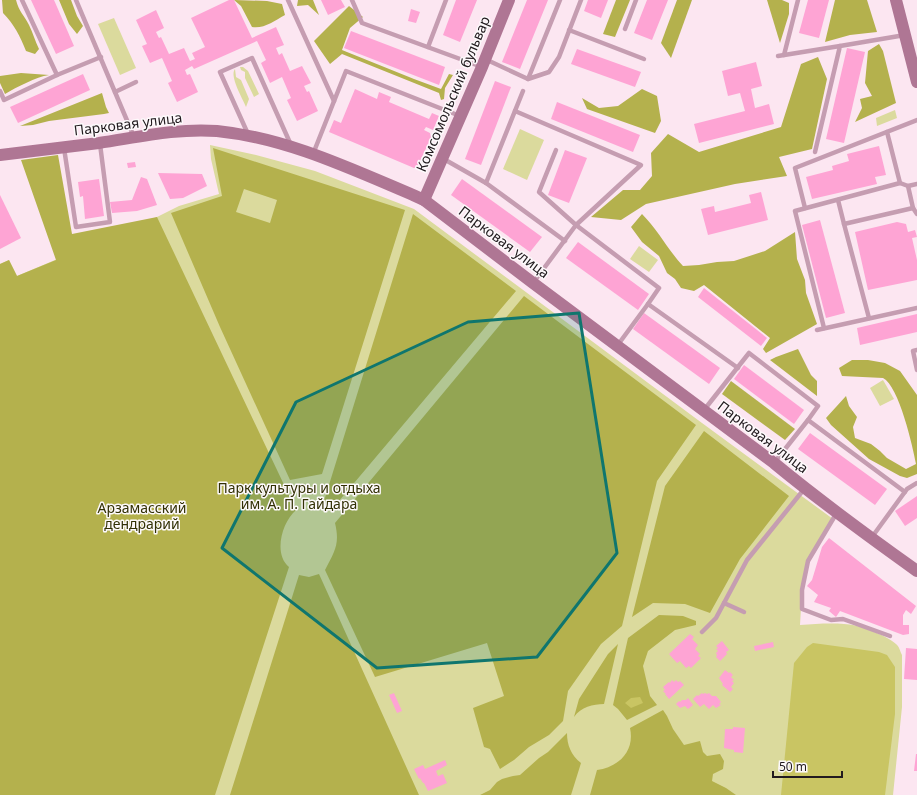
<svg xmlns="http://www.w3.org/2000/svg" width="917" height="795" font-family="'Noto Sans',sans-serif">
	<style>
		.green { fill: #dbda9d }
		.forest { fill: #b4b14d; fill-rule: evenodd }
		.water { fill: #c9c563 }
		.building { fill: #fea4d4 }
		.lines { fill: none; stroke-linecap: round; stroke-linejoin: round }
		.lane { stroke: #c59db1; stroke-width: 4.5 }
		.secondary { stroke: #af7694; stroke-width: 12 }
		.marked { fill: #0f766e; fill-opacity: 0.2; stroke: #0f766e; stroke-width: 3; stroke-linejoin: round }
		.labels { text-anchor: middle; stroke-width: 3; stroke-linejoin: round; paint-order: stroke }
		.street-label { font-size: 14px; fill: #221b1f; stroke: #fdf9fb }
		.park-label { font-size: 14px; fill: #323004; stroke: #fdf9fb }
	</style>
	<rect width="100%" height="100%" fill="#fce6f1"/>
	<g class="green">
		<polygon points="114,18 136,68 120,75 98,24"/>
		<polygon points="240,67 243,67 248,71 259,94 254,97 245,78 245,72 241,70"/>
		<path d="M235,69L236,77L241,80L249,99L246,107C243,99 229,76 235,69Z"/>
		<polygon points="895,110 897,118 877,126 876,118"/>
		<polygon points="520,129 544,140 527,180 503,169"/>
		<path d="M210,145L256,155L315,171L414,209L702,423L833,519L808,561L802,590L800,625C815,624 829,623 844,624C857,624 886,635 896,644C899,646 900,651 902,655V707L893,795H0V264L9,260L17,276L157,217L179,206L219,194L211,159Z"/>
		<polygon points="639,246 658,260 649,272 630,259"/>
		<polygon points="883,380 894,399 880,406 870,388"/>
	</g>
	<g class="forest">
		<path d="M2,0H16C19,12 24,15 29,25C33,33 35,41 39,49L35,54L26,51C20,36 14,24 3,13Z"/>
		<polygon points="59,0 71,0 77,16 83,26 77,34 69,24"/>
		<path d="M234,0L267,1L282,4L285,15C274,21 264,29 252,27L241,6Z"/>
		<polygon points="298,0 313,0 319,15 308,5 297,6"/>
		<polygon points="616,0 630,0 615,37 603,34"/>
		<polygon points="677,0 692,0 671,58 661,43"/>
		<polygon points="767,0 782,0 789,3 789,14 780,43"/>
		<polygon points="835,0 867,0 877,32 850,35 825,42"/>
		<polygon points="349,6 363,17 350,28 342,50 414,79 441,89 449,74 453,75 445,88 444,99 441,100 439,93 342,54 330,64 314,41"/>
		<polygon points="879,44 883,51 896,103 855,122 862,108 860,99 872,96 865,83 868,51"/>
		<polygon points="818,57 827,79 812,149 779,157 787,176 735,184 646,204 621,220 591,217 623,190 640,190 652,176 651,153 668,134 699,152 781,127 801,64"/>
		<path d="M21,73L49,75C36,77 17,87 5,94L0,83V76Z"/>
		<polygon points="642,89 657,96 661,121 655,133 587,109 582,98 599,108 618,106"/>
		<polygon points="102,93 106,107 109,113 104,114 49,121 33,125 20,126"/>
		<path d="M213,148L405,210L322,474L290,480L220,327L171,213L222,196ZM244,189L277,200L270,223L236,212Z"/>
		<path d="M58,155L72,234L157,217L296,510C282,522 273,554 289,567L215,795H0V264L9,260L17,276L56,260L21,160Z"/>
		<polygon points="413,214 516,291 333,508 330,504 324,501"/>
		<path d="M642,214C658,230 668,250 683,266L699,265L717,262L734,261L765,251L795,232L797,259L805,280L806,293L817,324L766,353L763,349L770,338L704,285L694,291L681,288L675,279L667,273L659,256L642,242L631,227Z"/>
		<path d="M524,296L696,425L657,481L622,626L601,644L568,691L563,721L549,735L529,747L514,760L500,769L490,749L484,747L473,708L504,696L487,643L375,677L325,570C335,551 340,544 335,523Z"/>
		<polygon points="798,349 811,375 817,381 817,396 770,360 776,357"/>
		<path d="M852,360H868L885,363L900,371L917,395V474L907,478L900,476L869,459L831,425L826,418L846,396L849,406L857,417L853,427L855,438L871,444L880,451L887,458L906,469L916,464C913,447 899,386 883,378L842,376L839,368Z"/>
		<polygon points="731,381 795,429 785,440 722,394"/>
		<polygon points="704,431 789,496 740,559 710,613 685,604 653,603 632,617 665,486"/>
		<polygon points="319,574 419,795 230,795 299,575 309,577"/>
		<polygon points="659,615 683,616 696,621 696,625 675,630 648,651 643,666 650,696 657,705 627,720 618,709 613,705 628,638"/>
		<path d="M618,644L604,704C593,704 581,707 574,717L579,699L608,654Z"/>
		<path d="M663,710L667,716L673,729L684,745L700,741L703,752L707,756L720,754L724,761L723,769L713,774L712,781L726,788L736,795H590L597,770C619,767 635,751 630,728Z"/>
		<path d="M567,733C567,745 571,755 581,763L571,795H480L490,790L497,782L502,779L513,776L520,775L539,758L548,752Z"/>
	</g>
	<g class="water">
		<polygon points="813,643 879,652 887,655 895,667 895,714 885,795 781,795 794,663 807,647"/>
		<polygon points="640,697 643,703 631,708 625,703 631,698"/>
	</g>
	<g class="building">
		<polygon points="31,0 54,0 74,46 56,54"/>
		<polygon points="229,0 234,0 252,38 276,27 284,45 276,48 279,55 282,53 290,71 302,66 311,83 304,86 307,92 309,91 318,111 297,121 287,100 291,98 282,77 270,83 261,63 266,60 257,41 194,69 192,66 185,70 187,75 190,74 198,92 177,102 168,83 172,81 162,58 150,63 142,46 147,44 136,20 156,10 164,28 156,32 159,38 161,37 169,54 184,48 190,61 195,59 192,53 205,47 191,18"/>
		<polygon points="321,0 341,0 345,7 328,15"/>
		<polygon points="456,0 477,0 460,42 443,35"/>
		<polygon points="527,0 548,0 520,69 502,62"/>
		<polygon points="588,0 608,0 601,18 584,11"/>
		<polygon points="647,0 668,0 652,40 634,33"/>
		<polygon points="808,0 829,0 819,38 799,33"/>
		<polygon points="411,9 420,12 416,23 408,21"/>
		<polygon points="351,31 445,67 439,85 344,48"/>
		<polygon points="847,48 865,52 844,143 826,139"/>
		<polygon points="577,49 641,72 635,87 571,64"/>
		<polygon points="756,62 762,86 751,89 755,108 769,104 774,124 699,143 694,124 745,111 740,93 728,96 722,71"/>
		<polygon points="83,74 90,90 18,123 10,107"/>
		<polygon points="495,81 511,87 481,165 465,159"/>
		<polygon points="355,89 377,99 379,92 391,97 389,102 429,119 432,113 439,116 433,130 426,127 424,130 430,133 431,138 417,167 414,168 329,132 334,120 341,123"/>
		<polygon points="557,102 640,135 633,152 551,119"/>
		<polygon points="879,146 886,175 875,177 877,184 812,199 806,177 833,170 832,166 849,161 847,154"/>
		<polygon points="565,150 587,158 569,203 548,195"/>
		<polygon points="135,162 136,167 128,168 127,163"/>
		<polygon points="158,173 202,174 207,186 183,198 170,199"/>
		<polygon points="141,177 147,179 157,205 137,211 112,213 110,202 132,200"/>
		<polygon points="99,179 104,216 85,219 83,196 80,197 78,182"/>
		<polygon points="462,179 542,237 530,252 451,195"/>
		<polygon points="761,192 768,220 708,235 701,209 714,206 715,212 751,203 749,195"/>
		<polygon points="0,195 21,238 0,249"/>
		<polygon points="820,220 845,313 826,318 802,225"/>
		<polygon points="897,222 906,224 908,232 915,230 917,237 912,238 917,260 917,280 868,290 855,232"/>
		<polygon points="578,242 649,294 638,310 566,258"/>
		<polygon points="704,288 767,338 761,346 698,297"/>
		<polygon points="644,313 720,368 709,384 633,329"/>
		<polygon points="917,314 917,332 860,345 857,328"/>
		<polygon points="744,365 804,410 794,424 734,379"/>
		<polygon points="810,433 887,489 875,505 798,449"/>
		<polygon points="917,496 917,518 905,526 895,511"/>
		<polygon points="829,538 916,606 911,614 906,610 903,615 903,625 909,625 909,634 903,635 840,611 836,617 829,611 831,608 814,602 818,595 807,586 812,580 822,547"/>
		<polygon points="690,634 694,637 692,639 698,645 695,649 700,654 698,656 701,658 691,668 689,666 686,668 680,661 677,663 669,654"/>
		<polygon points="722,641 729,650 726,652 727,654 720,661 716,657 717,655 716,653 718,651 716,649 718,648 716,646"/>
		<polygon points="773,642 774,647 755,651 754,646"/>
		<polygon points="906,648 917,649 917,680 904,679"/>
		<polygon points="725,670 729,673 730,672 733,675 731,677 734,680 732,681 734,683 731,687 733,689 730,692 722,685 723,684 719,678"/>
		<polygon points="672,680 674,682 676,680 678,682 680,681 684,685 669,699 665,694 666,694 663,691 665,690 663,687 669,682 670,683"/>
		<polygon points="394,693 402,711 397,713 389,695"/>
		<polygon points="702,693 703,694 705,693 707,694 709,693 712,696 716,696 721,702 719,704 721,705 716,708 713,705 709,709 704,704 700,707 693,699 697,695 698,696"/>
		<polygon points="688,698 693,705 688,709 685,706 680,708 676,704 679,701 680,702 682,700 686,700"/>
		<polygon points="733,727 745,728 743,753 734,752 734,750 724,748 725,729 733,729"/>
		<polygon points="916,754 917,754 917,771 914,771"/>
		<polygon points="445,760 447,765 436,771 438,776 443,774 447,783 428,791 424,783 423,783 420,778 419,779 414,769 423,765 425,769"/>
	</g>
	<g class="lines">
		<g class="lane">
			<polyline points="22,0 57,75"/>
			<polyline points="76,0 134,137"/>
			<polyline points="288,0 334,101"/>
			<polyline points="352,0 362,23 482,67"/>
			<polyline points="625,29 636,0"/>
			<polyline points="569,30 644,59"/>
			<polyline points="428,47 446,0"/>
			<polyline points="784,55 798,0"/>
			<polyline points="778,56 840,46"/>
			<polyline points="485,59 528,79 549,72 559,57 581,0"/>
			<polyline points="528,79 560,0"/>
			<polyline points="0,91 4,100 57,75 101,57"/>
			<polyline points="523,91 486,183 565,241"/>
			<polyline points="115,92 136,82"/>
			<polyline points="515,111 641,165 576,225 539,192 556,150"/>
			<polyline points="887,132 900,183"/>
			<polyline points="248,134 220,72 252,58 291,145"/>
			<polyline points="64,148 76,227 110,222 100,144"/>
			<polyline points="815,152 840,46 905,35"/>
			<polyline points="313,154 346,71 460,116"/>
			<polyline points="442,158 486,183"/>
			<polyline points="908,186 917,184"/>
			<polyline points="838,200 844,224"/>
			<polyline points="805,208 795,168 917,120"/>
			<polyline points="533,283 576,225 659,288 648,304 738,368"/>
			<polyline points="869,318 844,224 913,208 917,214"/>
			<polyline points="824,328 795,211 900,183 908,186 913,208"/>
			<polyline points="817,330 917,308"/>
			<polyline points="617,346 648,304"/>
			<polyline points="917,350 913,351 917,370"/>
			<polyline points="704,410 749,353 818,406 808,420"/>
			<polyline points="774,463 808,420 905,492"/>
			<polyline points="836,514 808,561 802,590 802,609 831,620 843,619 890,636"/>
			<polyline points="872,537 907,489 917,483"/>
			<polyline points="724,603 744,612"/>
			<polyline points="702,632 716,618 747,560 805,488"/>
		</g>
		<g class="secondary">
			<polyline points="896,0 917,82"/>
			<path d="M0,155C33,151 66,147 99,143C139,137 177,128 217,131C286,138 349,168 413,195L424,200L533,283L774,463C820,501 868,536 917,571"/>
			<polyline points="424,200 482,67 509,0"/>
		</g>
	</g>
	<path class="marked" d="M579,313L617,553L537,657L377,668L222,548L296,402L468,322Z"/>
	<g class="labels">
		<g class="street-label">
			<text transform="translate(453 94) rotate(-67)" y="5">Комсомольский бульвар</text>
			<text transform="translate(128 124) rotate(-7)" y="5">Парковая улица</text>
			<text transform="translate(504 242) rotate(37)" y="5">Парковая улица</text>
			<text transform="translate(763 437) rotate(37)" y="5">Парковая улица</text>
		</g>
		<g class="park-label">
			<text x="299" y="493">Парк культуры и отдыха<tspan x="299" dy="16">им. А. П. Гайдара</tspan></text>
			<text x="142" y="513">Арзамасский<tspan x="142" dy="16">дендрарий</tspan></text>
		</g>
	</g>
	<path d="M773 771v6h69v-6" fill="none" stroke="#221b1f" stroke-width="2"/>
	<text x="779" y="771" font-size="12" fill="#221b1f" stroke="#fdf9fb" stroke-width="3" paint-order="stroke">50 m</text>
</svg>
